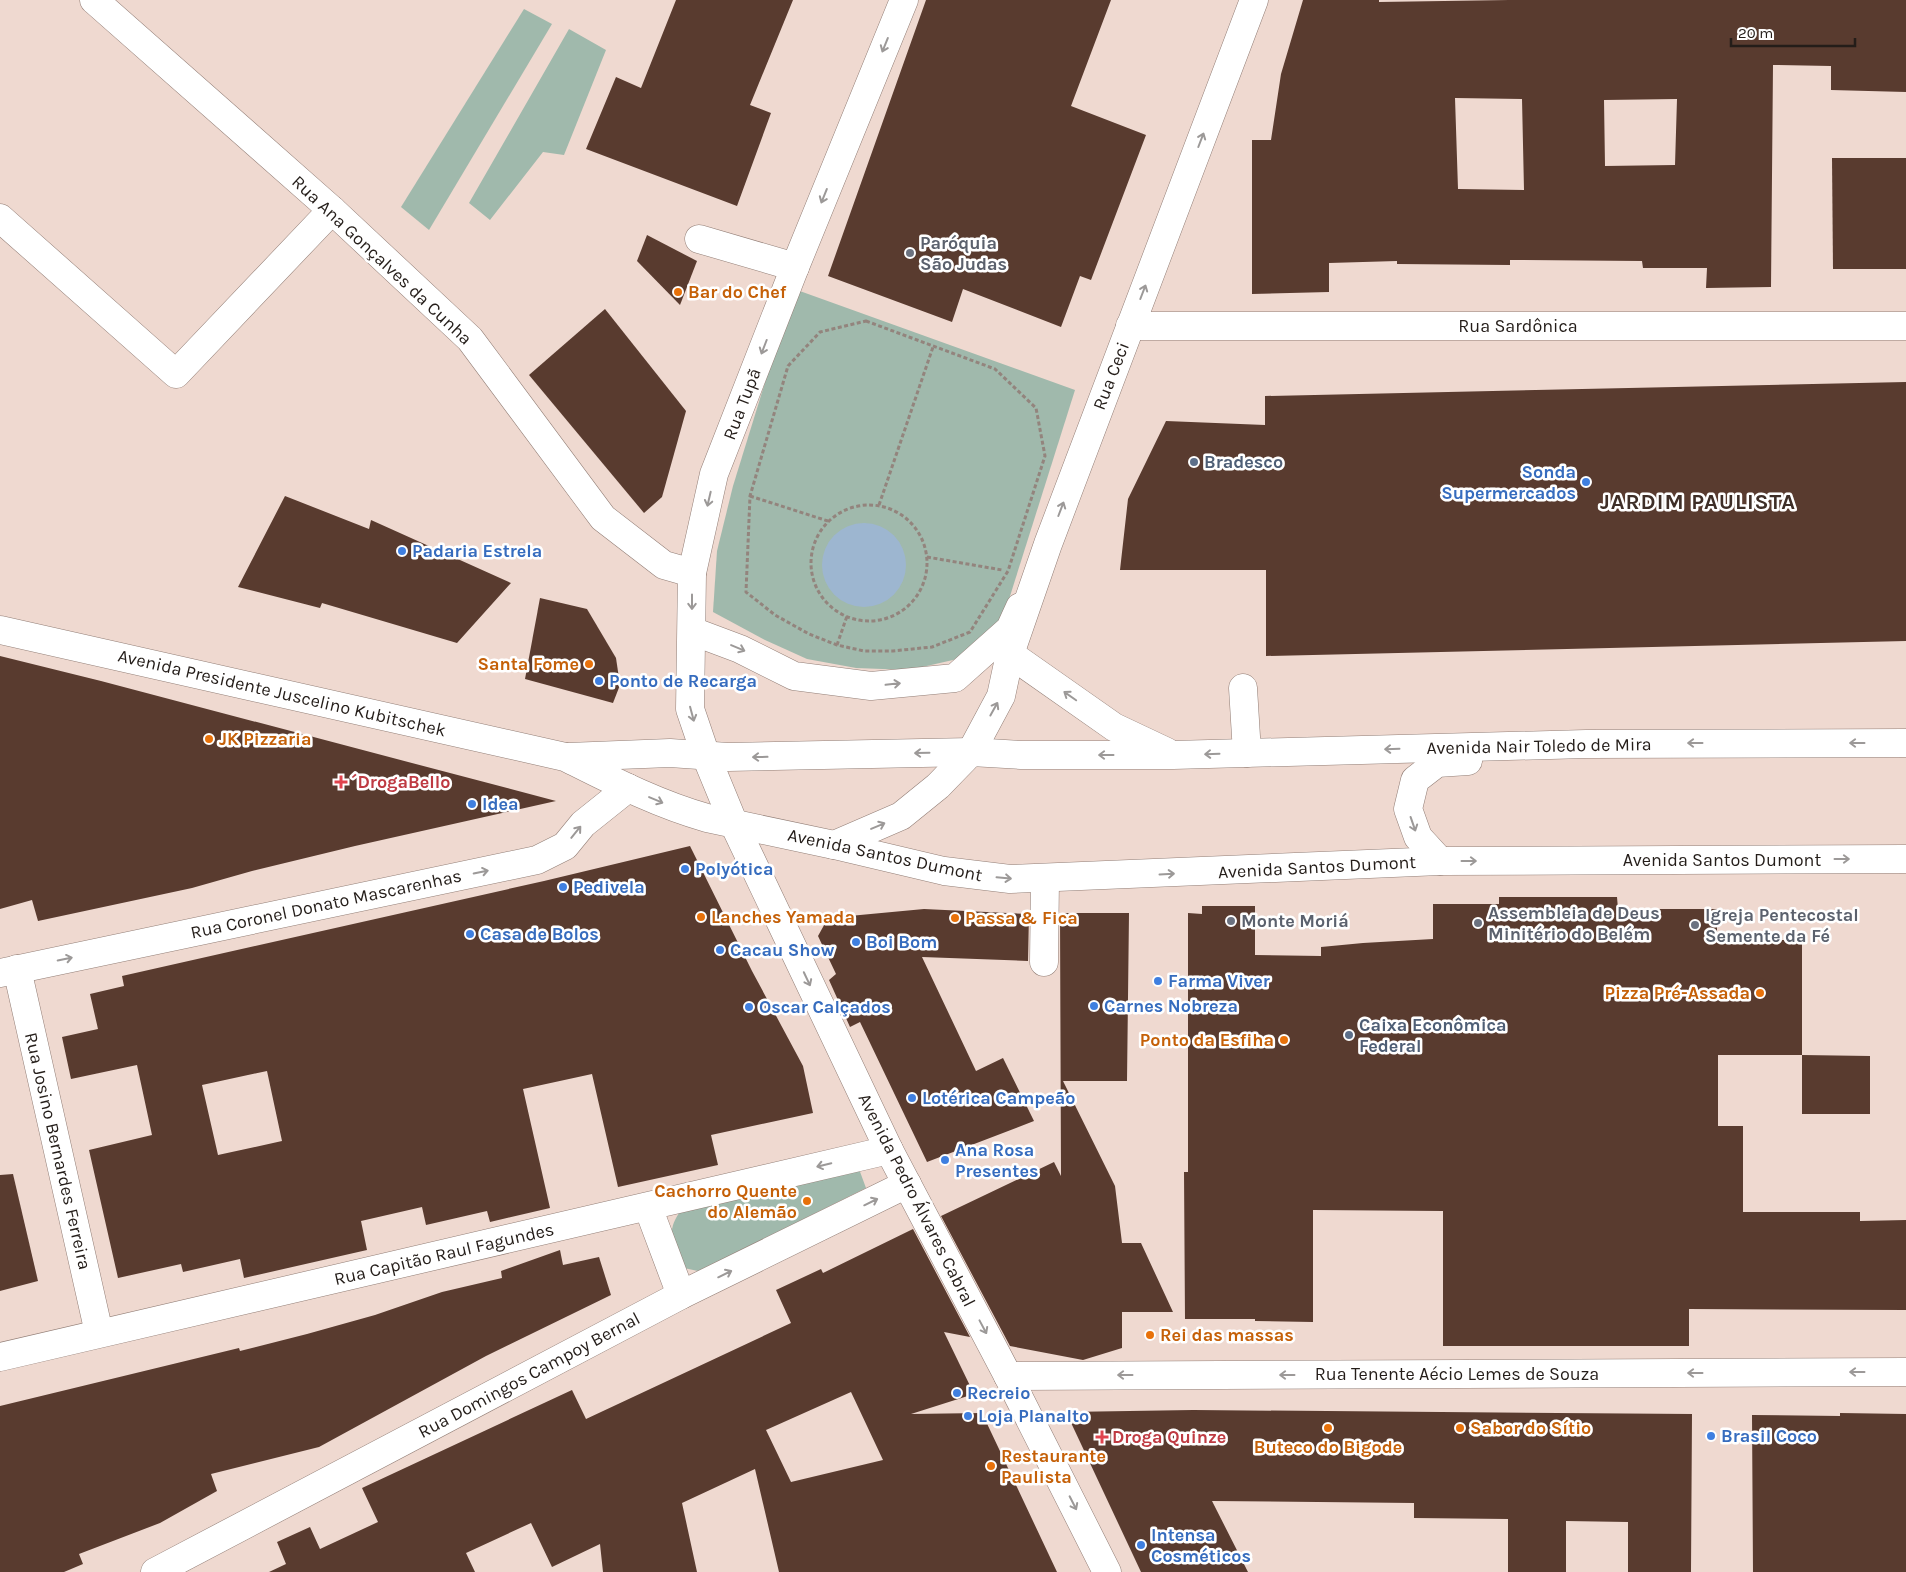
<svg xmlns="http://www.w3.org/2000/svg" width="1906" height="1572" font-family="Karla,sans-serif">
	<style>
		.green { fill: #a0b9ac }
		.water { fill: #9db6d0 }
		.building { fill: #593b2f; fill-rule: evenodd }
		.lines { fill: none; stroke-linecap: round; stroke-linejoin: round }
		.minor-casing { stroke: #927e76; stroke-width: 29 }
		.major-casing { stroke: #927e76; stroke-width: 29 }
		.path { stroke: #93847d; stroke-width: 3; stroke-dasharray: 4 2.5; stroke-linecap: butt }
		.minor { stroke: #fff; stroke-width: 28 }
		.major { stroke: #fff; stroke-width: 28 }
		.oneway { stroke: #9c9998 }
		.worship-dot { fill: #6b7280; stroke: #fff; stroke-width: 2 }
		.food-dot { fill: #e8710a; stroke: #fff; stroke-width: 2 }
		.service-dot { fill: #5c6f8a; stroke: #fff; stroke-width: 2 }
		.shop-dot { fill: #3f7fe0; stroke: #fff; stroke-width: 2 }
		.health-dot { fill: #e0444e; stroke: #fff; stroke-width: 2 }
		.labels { text-anchor: middle; stroke-width: 5; stroke-linejoin: round; paint-order: stroke }
		.worship-label { font-size: 18px; font-weight: bold; fill: #5b616d; stroke: #fff; text-anchor: start }
		.street-label { font-size: 18px; fill: #241d19; stroke: #fff }
		.food-label { font-size: 18px; font-weight: bold; fill: #c56008; stroke: #fff; text-anchor: start }
		.service-label { font-size: 18px; font-weight: bold; fill: #4e5e75; stroke: #fff; text-anchor: start }
		.shop-label { font-size: 18px; font-weight: bold; fill: #366cbe; stroke: #fff; text-anchor: start }
		.health-label { font-size: 18px; font-weight: bold; fill: #be3a42; stroke: #fff; text-anchor: start }
		.district-label { font-size: 22px; font-weight: bold; letter-spacing: 1px; fill: #3e2e27; stroke: #fff }
	</style>
	<rect width="100%" height="100%" fill="#efd9d0"/>
	<g class="green">
		<polygon points="524,9 552,24 429,230 401,207"/>
		<polygon points="569,29 606,50 564,155 543,152 490,220 469,203"/>
		<polygon points="797,290 1075,390 999,631 977,652 953,660 909,670 856,668 807,659 765,640 713,612 717,551 733,486 771,363"/>
		<path d="M859,1169L866,1188L698,1271L684,1268C674,1243 664,1234 681,1210Z"/>
	</g>
	<circle class="water" cx="864" cy="565" r="42"/>
	<g class="building">
		<polygon points="676,0 793,0 750,105 771,113 737,206 586,149 616,77 641,88"/>
		<polygon points="926,0 1111,0 1071,106 1146,135 1091,280 1080,276 1061,327 963,289 952,322 828,276"/>
		<path d="M1303,0H1379V2L1509,0H1906V92L1831,90V66L1773,65L1771,287L1706,288L1707,268H1643L1642,261L1510,260V265L1397,264V261L1329,263V292L1252,294V140H1271L1281,74ZM1455,98L1522,99L1524,190L1458,189ZM1677,99L1675,165L1605,166L1604,100Z"/>
		<polygon points="1832,158 1906,158 1906,269 1833,269"/>
		<polygon points="647,235 697,261 680,305 637,261"/>
		<polygon points="605,309 686,411 662,497 644,513 529,375"/>
		<polygon points="1906,382 1906,641 1266,656 1266,570 1120,570 1128,499 1166,421 1265,425 1265,396"/>
		<polygon points="285,496 369,529 371,520 511,583 457,643 322,603 320,608 238,587"/>
		<polygon points="540,598 587,609 616,658 620,685 613,703 525,679"/>
		<polygon points="0,656 101,681 556,801 355,846 252,871 192,888 38,921 32,900 0,909"/>
		<path d="M690,846L752,971L803,1066L813,1113L711,1135L718,1165L618,1187L592,1074L523,1089L550,1208L490,1222L487,1211L426,1225L422,1207L361,1221L367,1250L244,1278L240,1259L183,1272L181,1264L118,1278L89,1150L152,1135L137,1065L71,1079L62,1037L98,1029L90,994L124,986L122,976L544,881ZM267,1071L282,1141L218,1155L202,1085Z"/>
		<polygon points="1499,897 1617,897 1618,909 1717,909 1717,940 1802,940 1802,1055 1718,1055 1718,1126 1743,1126 1743,1212 1860,1212 1860,1221 1906,1220 1906,1310 1689,1309 1689,1346 1443,1346 1443,1211 1313,1210 1313,1322 1255,1321 1255,1319 1185,1319 1184,1172 1188,1172 1188,913 1202,914 1202,906 1255,906 1255,955 1321,956 1321,947 1363,943 1433,939 1433,904 1499,904"/>
		<polygon points="924,909 1029,914 1028,961 922,957 976,1071 1003,1058 1034,1121 927,1162 860,1022 850,1027 829,980 836,974 818,936 828,918"/>
		<polygon points="1060,913 1129,913 1127,1081 1063,1081 1115,1186 1122,1243 1141,1243 1173,1312 1122,1312 1122,1348 1083,1360 1010,1346 941,1216 1054,1162 1061,1176"/>
		<polygon points="1802,1055 1870,1056 1870,1114 1802,1114"/>
		<polygon points="13,1174 38,1281 0,1291 0,1175"/>
		<path d="M913,1229L970,1337L944,1332L974,1394L911,1414L982,1413L1057,1572H779L755,1469L682,1503L697,1572H603L600,1544L552,1567L531,1523L466,1553L475,1572H269L286,1564L277,1542L310,1527L320,1549L378,1522L362,1488L572,1390L586,1419L791,1323L776,1290L821,1269L823,1273ZM851,1392L883,1460L791,1482L766,1430Z"/>
		<polygon points="560,1250 563,1265 599,1257 611,1295 486,1356 319,1447 211,1474 217,1491 160,1523 79,1554 83,1564 64,1572 0,1572 0,1406 239,1348 240,1351 307,1334 375,1315 442,1292 502,1278 501,1271"/>
		<polygon points="1193,1410 1692,1414 1691,1572 1628,1572 1628,1522 1566,1521 1566,1572 1508,1572 1508,1519 1414,1518 1414,1503 1212,1501 1248,1572 1141,1572 1066,1412"/>
		<polygon points="1840,1413 1906,1414 1906,1572 1753,1572 1752,1415 1840,1416"/>
	</g>
	<g class="lines">
		<defs>
			<g id="minor">
				<polyline points="94,0 332,210 470,339 603,518 664,565 692,573"/>
				<polyline points="0,218 176,374 332,210"/>
				<polyline points="699,239 795,267"/>
				<polyline points="1130,326 1906,326"/>
				<polyline points="692,631 740,649 794,676 871,686 955,678 1010,629 1020,607"/>
				<polyline points="1243,688 1247,753"/>
				<polyline points="1044,962 1045,879"/>
				<polyline points="17,969 99,1333"/>
				<polyline points="0,973 537,860 565,846 583,824 628,788"/>
				<polyline points="648,1207 681,1295"/>
				<polyline points="0,1357 889,1150"/>
				<polyline points="1008,1376 1906,1372"/>
				<polyline points="155,1572 681,1295 907,1184"/>
			</g>
			<g id="major">
				<polyline points="904,0 795,267 714,474 692,573 690,709 706,756 734,824 889,1150 1008,1376 1107,1572"/>
				<path d="M0,630L565,757C611,780 657,804 707,818L834,845L944,871L1010,879L1440,861L1906,859"/>
				<polyline points="1010,654 1114,727 1167,752"/>
				<polyline points="568,757 670,753 728,757 971,752 1021,755 1173,755 1586,744 1906,743"/>
				<polyline points="834,845 901,816 938,786 971,752 1001,696 1010,654 1048,544 1254,0"/>
				<polyline points="1440,861 1418,837 1408,809 1415,780 1437,763 1468,761"/>
			</g>
		</defs>
		<use href="#minor" class="minor-casing"/>
		<use href="#major" class="major-casing"/>
		<g class="path">
			<polygon points="866,321 995,369 1036,408 1045,456 1008,571 970,632 932,647 893,651 864,651 837,645 809,634 775,615 746,592 750,496 788,366 820,332"/>
			<polyline points="750,496 828,521"/>
			<polyline points="879,505 933,347"/>
			<circle cx="869" cy="563" r="58"/>
			<polyline points="927,557 1002,570"/>
			<polyline points="837,645 847,616"/>
		</g>
		<use href="#minor" class="minor"/>
		<use href="#major" class="major"/>
	</g>
	<defs><path id="oneway-shaft" d="M-6 0H5M1.5-3L5.5 0L1.5 3" fill="none" stroke-width="1.6" stroke-linecap="round" stroke-linejoin="round" transform="scale(1.25)"/></defs>
	<g class="oneway">
		<use href="#oneway-shaft" transform="translate(885 45) rotate(112)"/>
		<use href="#oneway-shaft" transform="translate(1201 140) rotate(-69)"/>
		<use href="#oneway-shaft" transform="translate(824 196) rotate(112)"/>
		<use href="#oneway-shaft" transform="translate(1143 292) rotate(-69)"/>
		<use href="#oneway-shaft" transform="translate(764 347) rotate(111)"/>
		<use href="#oneway-shaft" transform="translate(709 499) rotate(103)"/>
		<use href="#oneway-shaft" transform="translate(1061 509) rotate(-69)"/>
		<use href="#oneway-shaft" transform="translate(692 602) rotate(90)"/>
		<use href="#oneway-shaft" transform="translate(738 648) rotate(23)"/>
		<use href="#oneway-shaft" transform="translate(893 684) rotate(-6)"/>
		<use href="#oneway-shaft" transform="translate(1070 696) rotate(-145)"/>
		<use href="#oneway-shaft" transform="translate(994 709) rotate(-61)"/>
		<use href="#oneway-shaft" transform="translate(692 714) rotate(75)"/>
		<use href="#oneway-shaft" transform="translate(1695 743) rotate(180)"/>
		<use href="#oneway-shaft" transform="translate(1857 743) rotate(180)"/>
		<use href="#oneway-shaft" transform="translate(1392 749) rotate(178)"/>
		<use href="#oneway-shaft" transform="translate(922 753) rotate(179)"/>
		<use href="#oneway-shaft" transform="translate(1212 754) rotate(178)"/>
		<use href="#oneway-shaft" transform="translate(1106 755) rotate(180)"/>
		<use href="#oneway-shaft" transform="translate(760 757) rotate(179)"/>
		<use href="#oneway-shaft" transform="translate(656 800) rotate(23)"/>
		<use href="#oneway-shaft" transform="translate(1413 824) rotate(71)"/>
		<use href="#oneway-shaft" transform="translate(878 826) rotate(-23)"/>
		<use href="#oneway-shaft" transform="translate(576 832) rotate(-51)"/>
		<use href="#oneway-shaft" transform="translate(1842 859)"/>
		<use href="#oneway-shaft" transform="translate(1469 861)"/>
		<use href="#oneway-shaft" transform="translate(481 872) rotate(-12)"/>
		<use href="#oneway-shaft" transform="translate(1167 874) rotate(-3)"/>
		<use href="#oneway-shaft" transform="translate(1004 878) rotate(5)"/>
		<use href="#oneway-shaft" transform="translate(65 959) rotate(-12)"/>
		<use href="#oneway-shaft" transform="translate(807 979) rotate(65)"/>
		<use href="#oneway-shaft" transform="translate(824 1165) rotate(167)"/>
		<use href="#oneway-shaft" transform="translate(871 1202) rotate(-26)"/>
		<use href="#oneway-shaft" transform="translate(725 1274) rotate(-26)"/>
		<use href="#oneway-shaft" transform="translate(983 1327) rotate(62)"/>
		<use href="#oneway-shaft" transform="translate(1857 1372) rotate(180)"/>
		<use href="#oneway-shaft" transform="translate(1695 1373) rotate(180)"/>
		<use href="#oneway-shaft" transform="translate(1125 1375) rotate(180)"/>
		<use href="#oneway-shaft" transform="translate(1287 1375) rotate(180)"/>
		<use href="#oneway-shaft" transform="translate(1073 1503) rotate(63)"/>
	</g>
	<g class="worship-dot">
		<circle cx="910" cy="253" r="5"/>
		<circle cx="1231" cy="921" r="5"/>
		<circle cx="1478" cy="923" r="5"/>
		<circle cx="1695" cy="925" r="5"/>
	</g>
	<g class="food-dot">
		<circle cx="678" cy="292" r="5"/>
		<circle cx="589" cy="664" r="5"/>
		<circle cx="209" cy="739" r="5"/>
		<circle cx="701" cy="917" r="5"/>
		<circle cx="955" cy="918" r="5"/>
		<circle cx="1760" cy="993" r="5"/>
		<circle cx="1284" cy="1040" r="5"/>
		<circle cx="807" cy="1201" r="5"/>
		<circle cx="1150" cy="1335" r="5"/>
		<circle cx="1328" cy="1428" r="5"/>
		<circle cx="1460" cy="1428" r="5"/>
		<circle cx="991" cy="1466" r="5"/>
	</g>
	<g class="service-dot">
		<circle cx="1194" cy="462" r="5"/>
		<circle cx="1349" cy="1035" r="5"/>
	</g>
	<g class="shop-dot">
		<circle cx="1586" cy="482" r="5"/>
		<circle cx="402" cy="551" r="5"/>
		<circle cx="599" cy="681" r="5"/>
		<circle cx="472" cy="804" r="5"/>
		<circle cx="685" cy="869" r="5"/>
		<circle cx="563" cy="887" r="5"/>
		<circle cx="470" cy="934" r="5"/>
		<circle cx="856" cy="942" r="5"/>
		<circle cx="720" cy="950" r="5"/>
		<circle cx="1158" cy="981" r="5"/>
		<circle cx="1094" cy="1006" r="5"/>
		<circle cx="749" cy="1007" r="5"/>
		<circle cx="912" cy="1098" r="5"/>
		<circle cx="945" cy="1160" r="5"/>
		<circle cx="957" cy="1393" r="5"/>
		<circle cx="968" cy="1416" r="5"/>
		<circle cx="1711" cy="1436" r="5"/>
		<circle cx="1141" cy="1545" r="5"/>
	</g>
	<g class="health-dot">
		<path d="M338.5 774.5h5v5h5v5h-5v5h-5v-5h-5v-5h5z"/>
		<path d="M1099.5 1429.5h5v5h5v5h-5v5h-5v-5h-5v-5h5z"/>
	</g>
	<g class="labels">
		<g class="worship-label">
			<text x="920" y="249">Paróquia<tspan x="920" dy="21">São Judas</tspan></text>
			<text x="1488" y="919">Assembleia de Deus<tspan x="1488" dy="21">Minitério do Belém</tspan></text>
			<text x="1705" y="921">Igreja Pentecostal<tspan x="1705" dy="21">Semente da Fé</tspan></text>
			<text x="1241" y="927">Monte Moriá</text>
		</g>
		<g class="street-label">
			<text transform="translate(382 260) rotate(43)" y="6">Rua Ana Gonçalves da Cunha</text>
			<text x="1518" y="332">Rua Sardônica</text>
			<text transform="translate(1111 376) rotate(-69)" y="6">Rua Ceci</text>
			<text transform="translate(742 404) rotate(-69)" y="6">Rua Tupã</text>
			<text transform="translate(282 693) rotate(13)" y="6">Avenida Presidente Juscelino Kubitschek</text>
			<text transform="translate(1539 746) rotate(-1)" y="6">Avenida Nair Toledo de Mira</text>
			<text transform="translate(885 855) rotate(12)" y="6">Avenida Santos Dumont</text>
			<text x="1722" y="866">Avenida Santos Dumont</text>
			<text transform="translate(1317 867) rotate(-3)" y="6">Avenida Santos Dumont</text>
			<text transform="translate(326 904) rotate(-12)" y="6">Rua Coronel Donato Mascarenhas</text>
			<text transform="translate(58 1151) rotate(77)" y="6">Rua Josino Bernardes Ferreira</text>
			<text transform="translate(917 1200) rotate(63)" y="6">Avenida Pedro Álvares Cabral</text>
			<text transform="translate(444 1254) rotate(-13)" y="6">Rua Capitão Raul Fagundes</text>
			<text x="1457" y="1380">Rua Tenente Aécio Lemes de Souza</text>
			<text transform="translate(529 1375) rotate(-28)" y="6">Rua Domingos Campoy Bernal</text>
		</g>
		<g class="food-label">
			<text x="688" y="298">Bar do Chef</text>
			<text x="579" y="670" text-anchor="end">Santa Fome</text>
			<text x="219" y="745">JK Pizzaria</text>
			<text x="711" y="923">Lanches Yamada</text>
			<text x="965" y="924">Passa &amp; Fica</text>
			<text x="1750" y="999" text-anchor="end">Pizza Pré-Assada</text>
			<text x="1274" y="1046" text-anchor="end">Ponto da Esfiha</text>
			<text x="797" y="1197" text-anchor="end">Cachorro Quente<tspan x="797" dy="21">do Alemão</tspan></text>
			<text x="1160" y="1341">Rei das massas</text>
			<text x="1470" y="1434">Sabor do Sítio</text>
			<text x="1328" y="1453" text-anchor="middle">Buteco do Bigode</text>
			<text x="1001" y="1462">Restaurante<tspan x="1001" dy="21">Paulista</tspan></text>
		</g>
		<g class="service-label">
			<text x="1204" y="468">Bradesco</text>
			<text x="1359" y="1031">Caixa Econômica<tspan x="1359" dy="21">Federal</tspan></text>
		</g>
		<g class="shop-label">
			<text x="1576" y="478" text-anchor="end">Sonda<tspan x="1576" dy="21">Supermercados</tspan></text>
			<text x="412" y="557">Padaria Estrela</text>
			<text x="609" y="687">Ponto de Recarga</text>
			<text x="482" y="810">Idea</text>
			<text x="695" y="875">Polyótica</text>
			<text x="573" y="893">Pedivela</text>
			<text x="480" y="940">Casa de Bolos</text>
			<text x="866" y="948">Boi Bom</text>
			<text x="730" y="956">Cacau Show</text>
			<text x="1168" y="987">Farma Viver</text>
			<text x="1104" y="1012">Carnes Nobreza</text>
			<text x="759" y="1013">Oscar Calçados</text>
			<text x="922" y="1104">Lotérica Campeão</text>
			<text x="955" y="1156">Ana Rosa<tspan x="955" dy="21">Presentes</tspan></text>
			<text x="967" y="1399">Recreio</text>
			<text x="978" y="1422">Loja Planalto</text>
			<text x="1721" y="1442">Brasil Coco</text>
			<text x="1151" y="1541">Intensa<tspan x="1151" dy="21">Cosméticos</tspan></text>
		</g>
		<g class="health-label">
			<text x="351" y="788">´DrogaBello</text>
			<text x="1112" y="1443">Droga Quinze</text>
		</g>
		<g class="district-label">
			<text x="1698" y="509">JARDIM PAULISTA</text>
		</g>
	</g>
	<path d="M1731 38v8h124v-8" fill="none" stroke="#241d19" stroke-width="2.5"/>
	<text x="1738" y="38" font-size="15" fill="#241d19" stroke="#ffffff" stroke-width="4" paint-order="stroke">20 m</text>
</svg>
